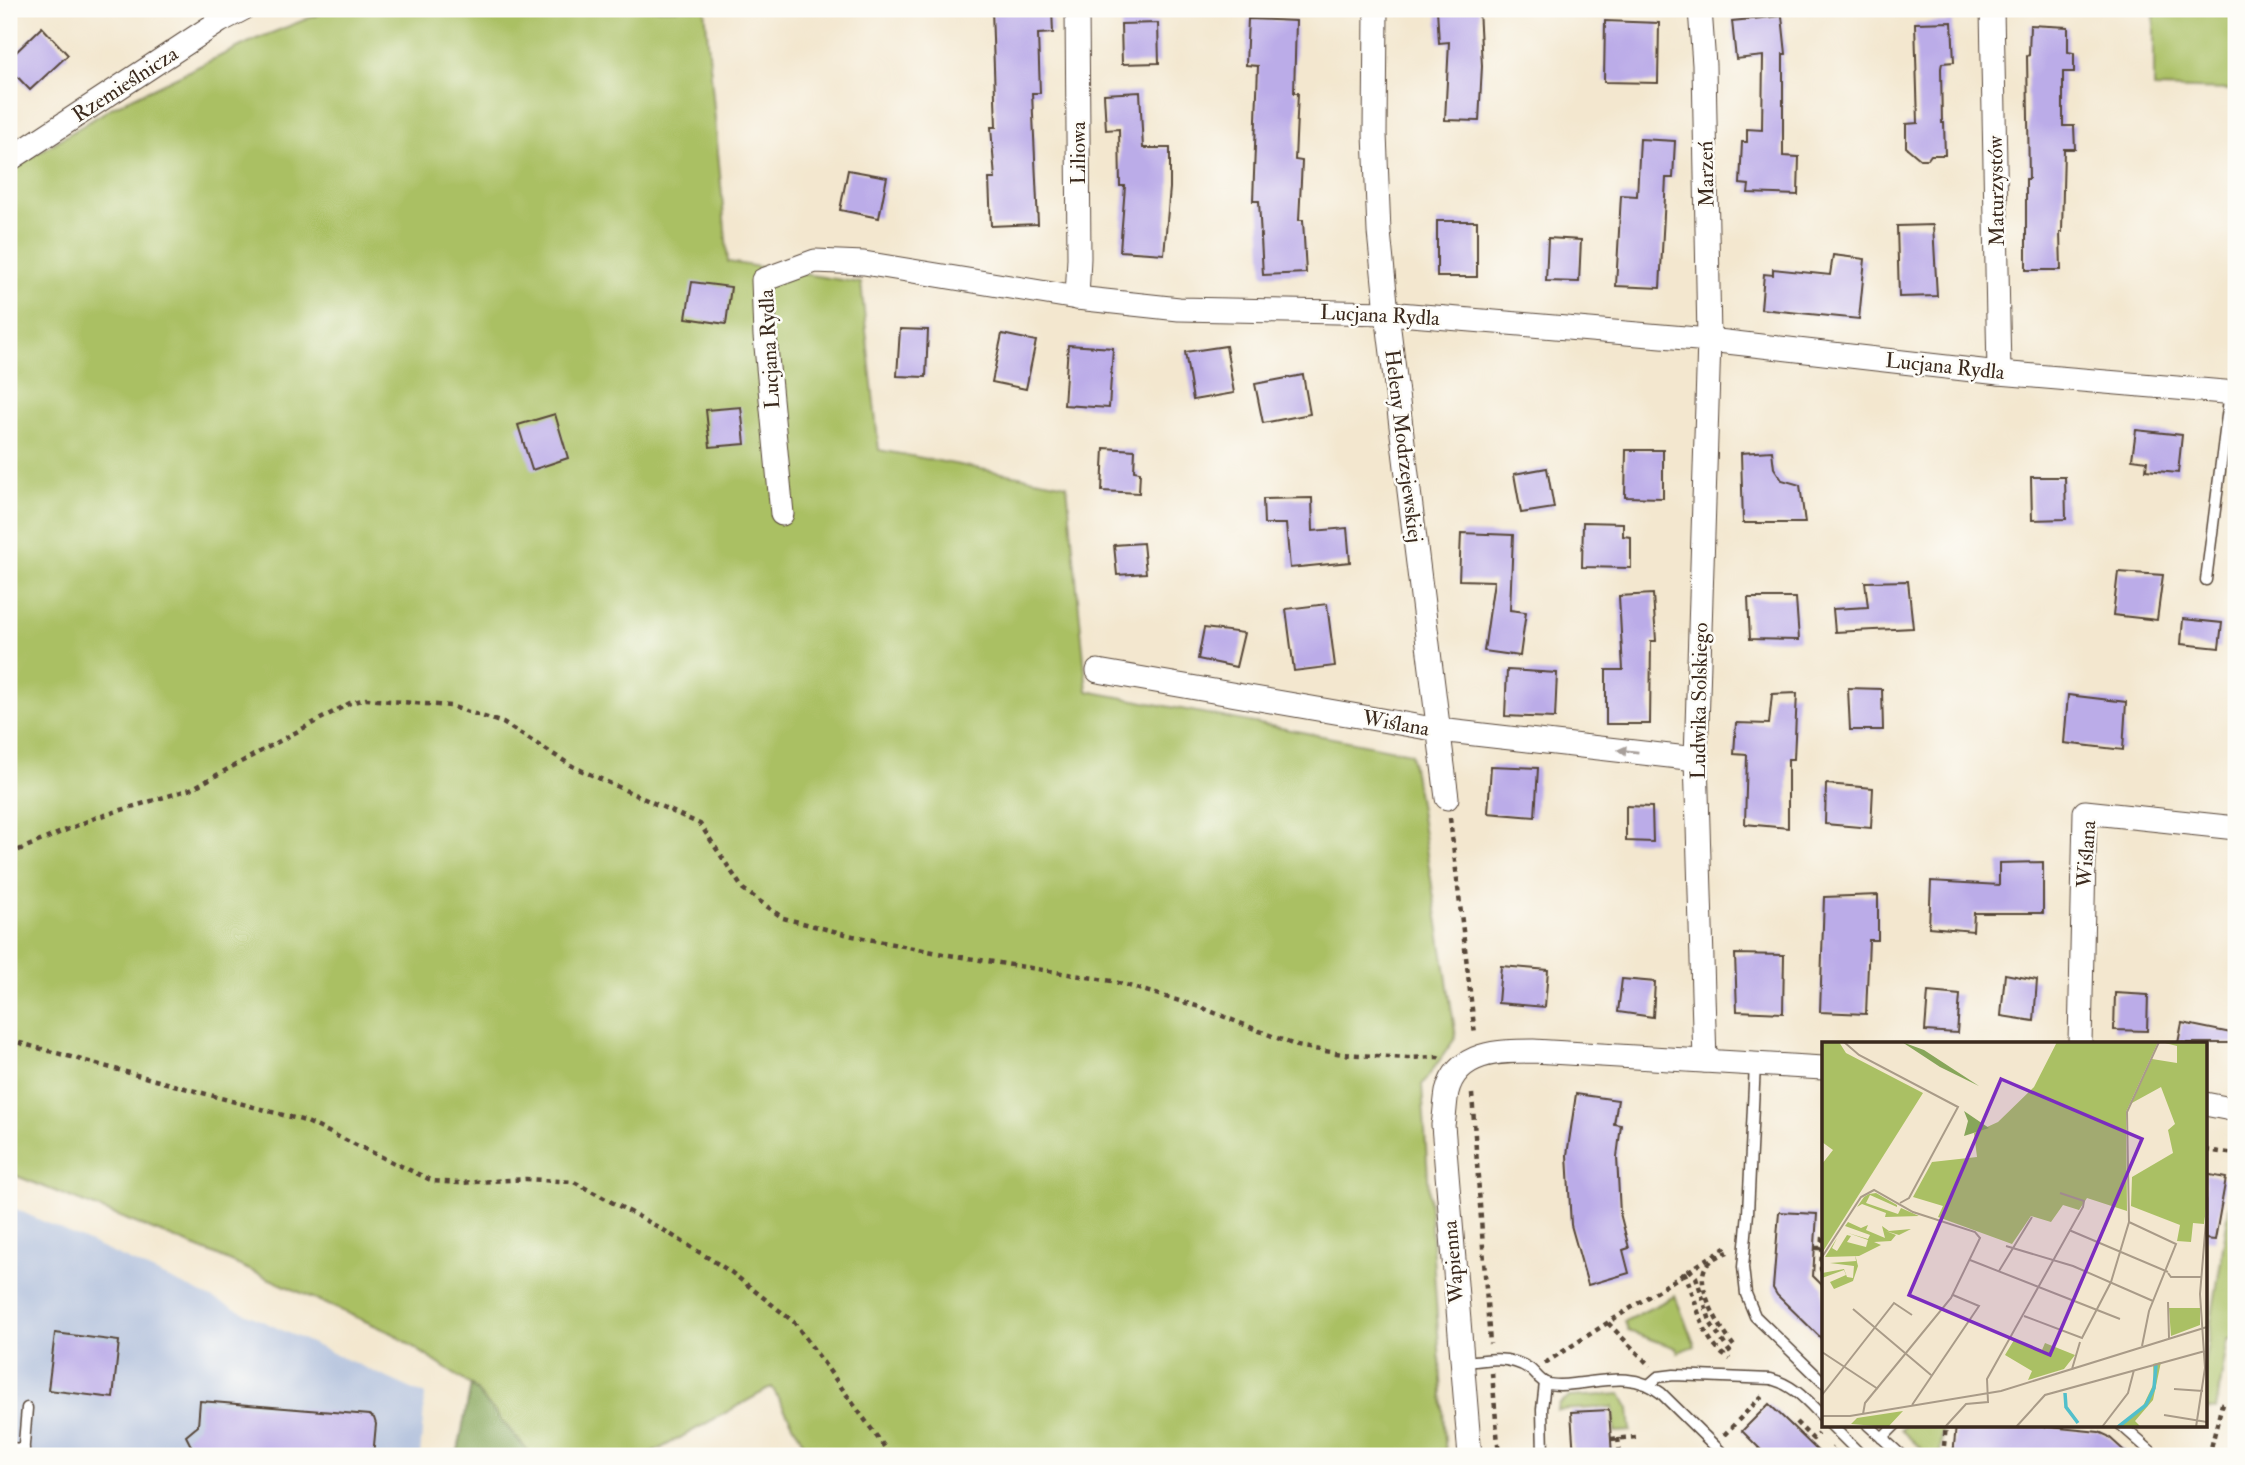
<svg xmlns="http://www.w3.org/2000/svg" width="2245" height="1465" font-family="'IM FELL Double Pica',serif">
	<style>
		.industrial { fill: #b7c5de }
		.green { fill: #aac064; stroke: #727541; stroke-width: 2 }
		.forest { fill: #87a65a; stroke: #61683c; stroke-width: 2 }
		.building { fill: #bbace8 }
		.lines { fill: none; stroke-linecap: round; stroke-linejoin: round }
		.service-casing { stroke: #574639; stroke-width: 13 }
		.minor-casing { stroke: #574639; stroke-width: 25 }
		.path { stroke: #574639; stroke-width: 4.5; stroke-dasharray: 5 5; stroke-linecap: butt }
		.service { stroke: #fff; stroke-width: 10 }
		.minor { stroke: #fff; stroke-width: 23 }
		.oneway { fill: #a79f9a }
		.labels { text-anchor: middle; stroke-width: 5; stroke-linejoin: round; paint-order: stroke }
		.street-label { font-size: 21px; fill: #3b2a1e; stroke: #fdfcf7 }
		.inset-river { fill: none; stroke: #52bfcb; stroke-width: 3.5 }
		.inset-road { fill: none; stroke: #a99b88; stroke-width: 2 }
		.view { fill: #7b2cbf; fill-opacity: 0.15; stroke: #7b2cbf; stroke-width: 3.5 }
		.inset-edge { fill: none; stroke: #3b2a1e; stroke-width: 3.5 }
	</style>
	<rect width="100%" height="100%" fill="#fdfcf7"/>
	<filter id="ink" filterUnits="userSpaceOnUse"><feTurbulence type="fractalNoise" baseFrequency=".0143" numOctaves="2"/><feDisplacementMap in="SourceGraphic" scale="14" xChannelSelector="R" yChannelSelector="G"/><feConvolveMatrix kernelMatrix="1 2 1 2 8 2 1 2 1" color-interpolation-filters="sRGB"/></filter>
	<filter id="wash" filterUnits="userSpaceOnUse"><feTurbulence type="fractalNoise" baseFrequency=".00686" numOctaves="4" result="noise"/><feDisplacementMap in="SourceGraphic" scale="28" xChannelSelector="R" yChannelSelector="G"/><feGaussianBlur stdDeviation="1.57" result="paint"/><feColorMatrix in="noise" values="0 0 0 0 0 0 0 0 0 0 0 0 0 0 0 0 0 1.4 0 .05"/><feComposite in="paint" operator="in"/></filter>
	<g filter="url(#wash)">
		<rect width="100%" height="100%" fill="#f3e7cf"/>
		<polygon class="industrial" points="9,1206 425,1395 420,1456 9,1456"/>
		<g class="green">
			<polygon points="332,9 705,9 728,262 861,283 879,450 1067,485 1087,691 1411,753 1456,1037 1422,1085 1446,1456 811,1456 772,1387 647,1456 532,1456 472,1386 392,1333 211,1253 9,1173 9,171 113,107 254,40"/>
			<polygon points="2154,9 2236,9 2236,147 2233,90 2154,88"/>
			<polygon points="2236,1167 2236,1339 2228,1339 2216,1410 2205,1409 2205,1360"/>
			<polygon points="1675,1296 1695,1346 1678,1352 1676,1348 1628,1331 1625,1321"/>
			<polygon points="1621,1394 1629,1409 1631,1431 1615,1432 1613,1407 1557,1410 1560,1403 1569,1397"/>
			<polygon points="1906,1425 1943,1425 1940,1456 1929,1456 1901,1430"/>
		</g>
		<polygon class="forest" points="471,1385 532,1456 457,1456"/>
		<g id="blocks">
			<g class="building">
				<polygon points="992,9 1052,9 1053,33 1038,34 1040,93 1032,93 1038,224 991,226 989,179 995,179 991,127 996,127"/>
				<polygon points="1437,9 1479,9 1482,66 1479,121 1445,120 1449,42 1439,43"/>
				<polygon points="1782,16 1786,54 1783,54 1783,156 1799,157 1798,195 1748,193 1749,185 1740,184 1742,142 1747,142 1747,129 1762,130 1763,56 1736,59 1732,21"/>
				<polygon points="1248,19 1296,21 1294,93 1298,93 1295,160 1302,161 1299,220 1303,220 1306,273 1263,275 1259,201 1253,201 1258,66 1246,65"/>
				<polygon points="1605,21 1659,23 1658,83 1604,82"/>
				<polygon points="1952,22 1954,62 1942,63 1941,68 1942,123 1944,123 1945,155 1931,155 1928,159 1920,159 1906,147 1906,124 1918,123 1915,23"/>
				<polygon points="1158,23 1159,63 1122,64 1121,24"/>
				<polygon points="2030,25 2068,27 2068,52 2074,53 2074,72 2063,72 2063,126 2074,126 2075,149 2064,149 2062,232 2060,232 2061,270 2026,270 2026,179 2029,179 2027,56 2029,55"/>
				<polygon points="42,27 68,55 30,90 9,68 9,59"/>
				<polygon points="1140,92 1143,148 1170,148 1170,188 1164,254 1120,251 1125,186 1120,186 1119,129 1106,130 1104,94"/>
				<polygon points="1640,139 1675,141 1673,178 1666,178 1660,288 1616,286 1621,195 1637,196"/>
				<polygon points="848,170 887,177 879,218 840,210"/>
				<rect x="1437" y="221" width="40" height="56"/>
				<polygon points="1933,225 1937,296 1899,297 1897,226"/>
				<polygon points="1548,238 1581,240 1579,282 1546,281"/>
				<polygon points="1833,255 1865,259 1859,319 1761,309 1764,274 1773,275 1773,269 1830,275"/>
				<polygon points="692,282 731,287 726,324 686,318"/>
				<polygon points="900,329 928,330 926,377 897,376"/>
				<polygon points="1002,334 1036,341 1026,389 992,382"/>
				<polygon points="1068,345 1113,348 1109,408 1064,405"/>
				<polygon points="1226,346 1234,393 1193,400 1185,352"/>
				<polygon points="1303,375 1310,414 1263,423 1255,384"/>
				<polygon points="741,407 745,444 710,447 706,410"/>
				<polygon points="555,414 568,458 532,470 518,425"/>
				<polygon points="2136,430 2182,435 2178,473 2146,470 2147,461 2132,459"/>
				<polygon points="1104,448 1135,450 1134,471 1140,472 1139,493 1102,491"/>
				<polygon points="1626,450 1663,450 1663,498 1625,497"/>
				<polygon points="1772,451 1774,468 1782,480 1800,485 1805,523 1743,523 1741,453"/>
				<polygon points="1547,468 1554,508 1521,513 1514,474"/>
				<polygon points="2031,477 2065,477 2066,519 2032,520"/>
				<polygon points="1312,498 1313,531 1347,528 1350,562 1290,568 1286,524 1264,524 1263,499"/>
				<polygon points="1583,522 1623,523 1623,536 1631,537 1631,568 1582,567"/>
				<polygon points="1461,533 1513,535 1510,610 1526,612 1520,656 1484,651 1494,581 1459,580"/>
				<polygon points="1143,543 1146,573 1117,575 1114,545"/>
				<polygon points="2118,572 2163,575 2157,620 2113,615"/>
				<polygon points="1908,581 1913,628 1835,632 1833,609 1868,607 1865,582"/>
				<polygon points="1653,594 1656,641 1651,641 1650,724 1606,724 1606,670 1623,670 1619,596"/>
				<polygon points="1748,598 1796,598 1799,640 1750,639"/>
				<polygon points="1327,604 1335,666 1294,671 1286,609"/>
				<polygon points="2183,619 2222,623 2219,648 2181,644"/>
				<polygon points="1204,628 1244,633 1236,667 1198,659"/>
				<polygon points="1507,670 1557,673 1555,718 1505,716"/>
				<polygon points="1848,688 1882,689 1883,730 1850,730"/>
				<polygon points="1797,693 1794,759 1788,759 1788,828 1745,824 1747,755 1734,754 1736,723 1769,724 1772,694"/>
				<polygon points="2068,695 2126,702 2123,750 2064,743"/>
				<polygon points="1491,766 1538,768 1535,817 1488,813"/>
				<polygon points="1826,784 1873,788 1871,828 1825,824"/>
				<polygon points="1626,806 1652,807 1653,842 1626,841"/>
				<polygon points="2043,862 2043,913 1974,913 1973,931 1929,927 1931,881 1999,885 1999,863"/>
				<polygon points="1878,895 1878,940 1869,940 1866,1014 1820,1012 1824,897"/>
				<polygon points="1735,954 1784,955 1783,1013 1737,1011"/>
				<polygon points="1501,966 1548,970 1545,1007 1498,1003"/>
				<polygon points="2005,974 2037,980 2034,1021 2001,1016"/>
				<polygon points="1622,979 1655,982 1653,1017 1618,1012"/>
				<polygon points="1928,992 1960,995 1957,1033 1925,1031"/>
				<polygon points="2115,993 2148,995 2147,1031 2114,1030"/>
				<polygon points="2182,1023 2236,1034 2236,1043 2178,1043"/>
				<polygon points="1576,1094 1618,1100 1614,1124 1621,1125 1617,1157 1620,1213 1629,1248 1623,1250 1629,1273 1588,1285 1571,1225 1567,1155"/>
				<polygon points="2205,1174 2226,1178 2215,1240 2205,1239"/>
				<polygon points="1779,1212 1817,1214 1813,1276 1823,1286 1823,1340 1777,1295 1773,1288"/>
				<polygon points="55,1333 119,1341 113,1398 48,1390"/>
				<polygon points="200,1401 369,1415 374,1418 376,1424 373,1456 196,1456 186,1436 198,1426"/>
				<polygon points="1769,1404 1788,1422 1823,1456 1767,1456 1742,1431"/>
				<polygon points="1609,1410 1612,1456 1574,1456 1571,1412"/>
				<polygon points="1956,1425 2030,1425 2099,1432 2108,1436 2130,1456 1953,1456"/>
			</g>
		</g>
	</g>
	<g filter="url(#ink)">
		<use href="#blocks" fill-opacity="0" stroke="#574639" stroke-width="2"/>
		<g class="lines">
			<defs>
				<g id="service">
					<polyline points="2206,580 2230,392"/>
					<polyline points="1755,1064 1748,1213 1743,1267 1746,1294 1755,1316 1823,1382"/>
					<path d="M1462,1363C1486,1359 1509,1355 1530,1369C1535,1373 1540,1381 1546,1383C1554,1386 1565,1385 1573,1384C1605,1381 1634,1372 1661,1393L1725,1456"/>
					<path d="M1650,1384L1658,1377L1674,1375L1771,1379C1794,1385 1807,1401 1823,1417"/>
					<polyline points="1831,1425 1862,1456"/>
					<polyline points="1868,1425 1902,1456"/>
					<polyline points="2121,1425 2156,1456"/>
					<polyline points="1882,1438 1895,1425"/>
					<polyline points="9,1448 24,1449"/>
					<polyline points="23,1456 27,1408"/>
					<polyline points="1543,1456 1542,1409 1545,1383"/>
				</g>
				<g id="minor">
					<polyline points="1376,9 1375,134 1379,232 1387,313 1447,798"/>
					<polyline points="1700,9 1704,65 1709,340 1696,759 1705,1061"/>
					<polyline points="1992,9 1999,373"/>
					<polyline points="9,160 220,21 243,9"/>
					<polyline points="1077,298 1079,258 1077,9"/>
					<polyline points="782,514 765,336 763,280 815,261 864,263 1077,298 1179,309 1387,313 1709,340 1999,373 2236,393"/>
					<polyline points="1098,671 1439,730 1696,759"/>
					<polyline points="2080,1043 2085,812 2236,828"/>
					<polyline points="2205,1104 2236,1110"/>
					<path d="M1470,1456L1443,1125C1445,1114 1445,1103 1447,1092C1457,1051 1500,1051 1533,1051L1823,1068"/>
				</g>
			</defs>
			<use href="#service" class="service-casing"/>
			<use href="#minor" class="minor-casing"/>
			<g class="path">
				<polyline points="1450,818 1475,1035"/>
				<polyline points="9,854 95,818 191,789 350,703 366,699 450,706 503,723 574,767 700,824 743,889 783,918 853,936 943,954 1112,981 1200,1007 1297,1046 1342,1054 1407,1058 1438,1057 1441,1059"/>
				<polyline points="9,1040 305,1121 433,1181 459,1183 526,1179 574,1182 662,1229 731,1272 794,1322 891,1456"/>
				<polyline points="1472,1094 1490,1344"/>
				<polyline points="2205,1150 2236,1154"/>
				<polyline points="1823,1237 1821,1269 1823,1273"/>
				<polyline points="1815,1248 1823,1248"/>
				<path d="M1689,1269L1696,1277L1711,1324L1729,1351L1734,1346C1722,1331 1695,1288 1705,1268C1710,1260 1720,1255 1728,1252"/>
				<path d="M1684,1272C1698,1300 1700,1343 1730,1359"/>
				<polyline points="1608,1323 1650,1366"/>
				<polyline points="1545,1363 1729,1245"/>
				<polyline points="1492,1373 1499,1456"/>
				<polyline points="1796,1422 1813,1439 1818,1433"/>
				<polyline points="2063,1428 2063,1425"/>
				<polyline points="1724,1435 1762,1396"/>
				<polyline points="1618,1438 1620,1456"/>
				<polyline points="1611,1439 1637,1437"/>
				<polyline points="1832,1456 1829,1453 1833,1448"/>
				<polyline points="1943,1456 1946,1425"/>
				<polyline points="2209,1456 2222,1404 2228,1402"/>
			</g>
			<use href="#service" class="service"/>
			<use href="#minor" class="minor"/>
		</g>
		<defs><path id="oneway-solid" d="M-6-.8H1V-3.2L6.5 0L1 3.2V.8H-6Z" transform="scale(1.75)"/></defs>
		<use class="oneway" href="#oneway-solid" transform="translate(1628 751) rotate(-174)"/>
	</g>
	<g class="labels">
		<g class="street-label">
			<text transform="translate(125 84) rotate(-33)" y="7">Rzemieślnicza</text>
			<text transform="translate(1078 153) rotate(-90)" y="7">Liliowa</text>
			<text transform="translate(1706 174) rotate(-91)" y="7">Marzeń</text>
			<text transform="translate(1996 191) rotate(-91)" y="7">Maturzystów</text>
			<text transform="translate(1380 315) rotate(3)" y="7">Lucjana Rydla</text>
			<text transform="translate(769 349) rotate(-93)" y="7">Lucjana Rydla</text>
			<text transform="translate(1945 366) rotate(6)" y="7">Lucjana Rydla</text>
			<text transform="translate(1404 446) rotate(83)" y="7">Heleny Modrzejewskiej</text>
			<text transform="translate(1699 701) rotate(-89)" y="7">Ludwika Solskiego</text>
			<text transform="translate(1396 723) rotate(10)" y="7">Wiślana</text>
			<text transform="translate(2086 854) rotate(-86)" y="7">Wiślana</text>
			<text transform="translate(1453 1262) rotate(-95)" y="7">Wapienna</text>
		</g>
	</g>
	<g transform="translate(1822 1042)">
		<rect width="385" height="385" fill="#f3e7cf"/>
		<path d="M0,0H17L24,11L101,51L0,211V122L11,108L0,100ZM235,0H336L304,70L305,169L265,156L257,168L241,163L229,180L209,174L190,202L116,175L121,164L91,155L110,120L155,115L152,91L176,80L212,45ZM339,0H385V159L382,182L371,181L369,200L355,199L358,183L309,164L310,135L351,111L346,88L353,82L339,45L308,62L330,17L355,21V4ZM54,151L75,163V165L48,153L44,161L76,172L79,166L97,174L63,175L64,171L40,162L35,165L42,155L47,152ZM26,180L39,186L46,183L44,188L63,196L60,184L67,189L89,187L77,193L64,189L74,193L69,199L52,200L59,203L37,214L3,215L15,196L10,206L15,209L25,193L29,194L25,200L44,205L46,198L26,191L46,197L48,193L23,184ZM33,212L36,224L31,239L12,247L8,240L24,233L22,228L0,236V231L22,227L25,235L31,236L32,224L8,221L34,219ZM347,266H378V283L349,294ZM192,298L220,308L223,301L253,313L242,327L206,338L210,329L183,313ZM339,320L331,358L313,379L319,385H298L320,366L332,341L331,322ZM81,369L66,385L29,382L35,376Z" fill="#aac064"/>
		<path d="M80,0L102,8L157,44L118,25ZM142,69L167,86L142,94L146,79Z" fill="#87a65a"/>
		<path class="inset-river" d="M243,351L244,365L256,381M296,385L324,363L332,346L334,323"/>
		<path class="inset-road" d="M22,0L37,13L136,65L87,156L78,161M307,180L354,202L327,269L320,304M247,188L346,230M184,204L251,224L331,259M0,215L39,155L52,148L91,170L153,190L158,196L129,256L43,361L41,372M148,218L298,277M177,229L210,175M346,231L349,235H379M346,260L347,296M31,267L109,333M202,274L260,296L289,240L307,180L305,70L337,0M0,310L56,347M250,327L258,300M352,347L381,349M0,353L72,261L90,273M90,363L157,264L131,253M342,373L385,380M0,374H28L179,349L385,285M123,385L144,362L166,360L165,337L261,165L262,159L238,151M194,385L223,353L383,309M280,385L306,351L312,328M374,385L383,326L378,252L385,167"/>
		<path class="view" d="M179,37L320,97L228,313L87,253Z"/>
		<rect width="385" height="385" class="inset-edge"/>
	</g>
	<rect width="2245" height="1465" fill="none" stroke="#fdfcf7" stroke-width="35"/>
</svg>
